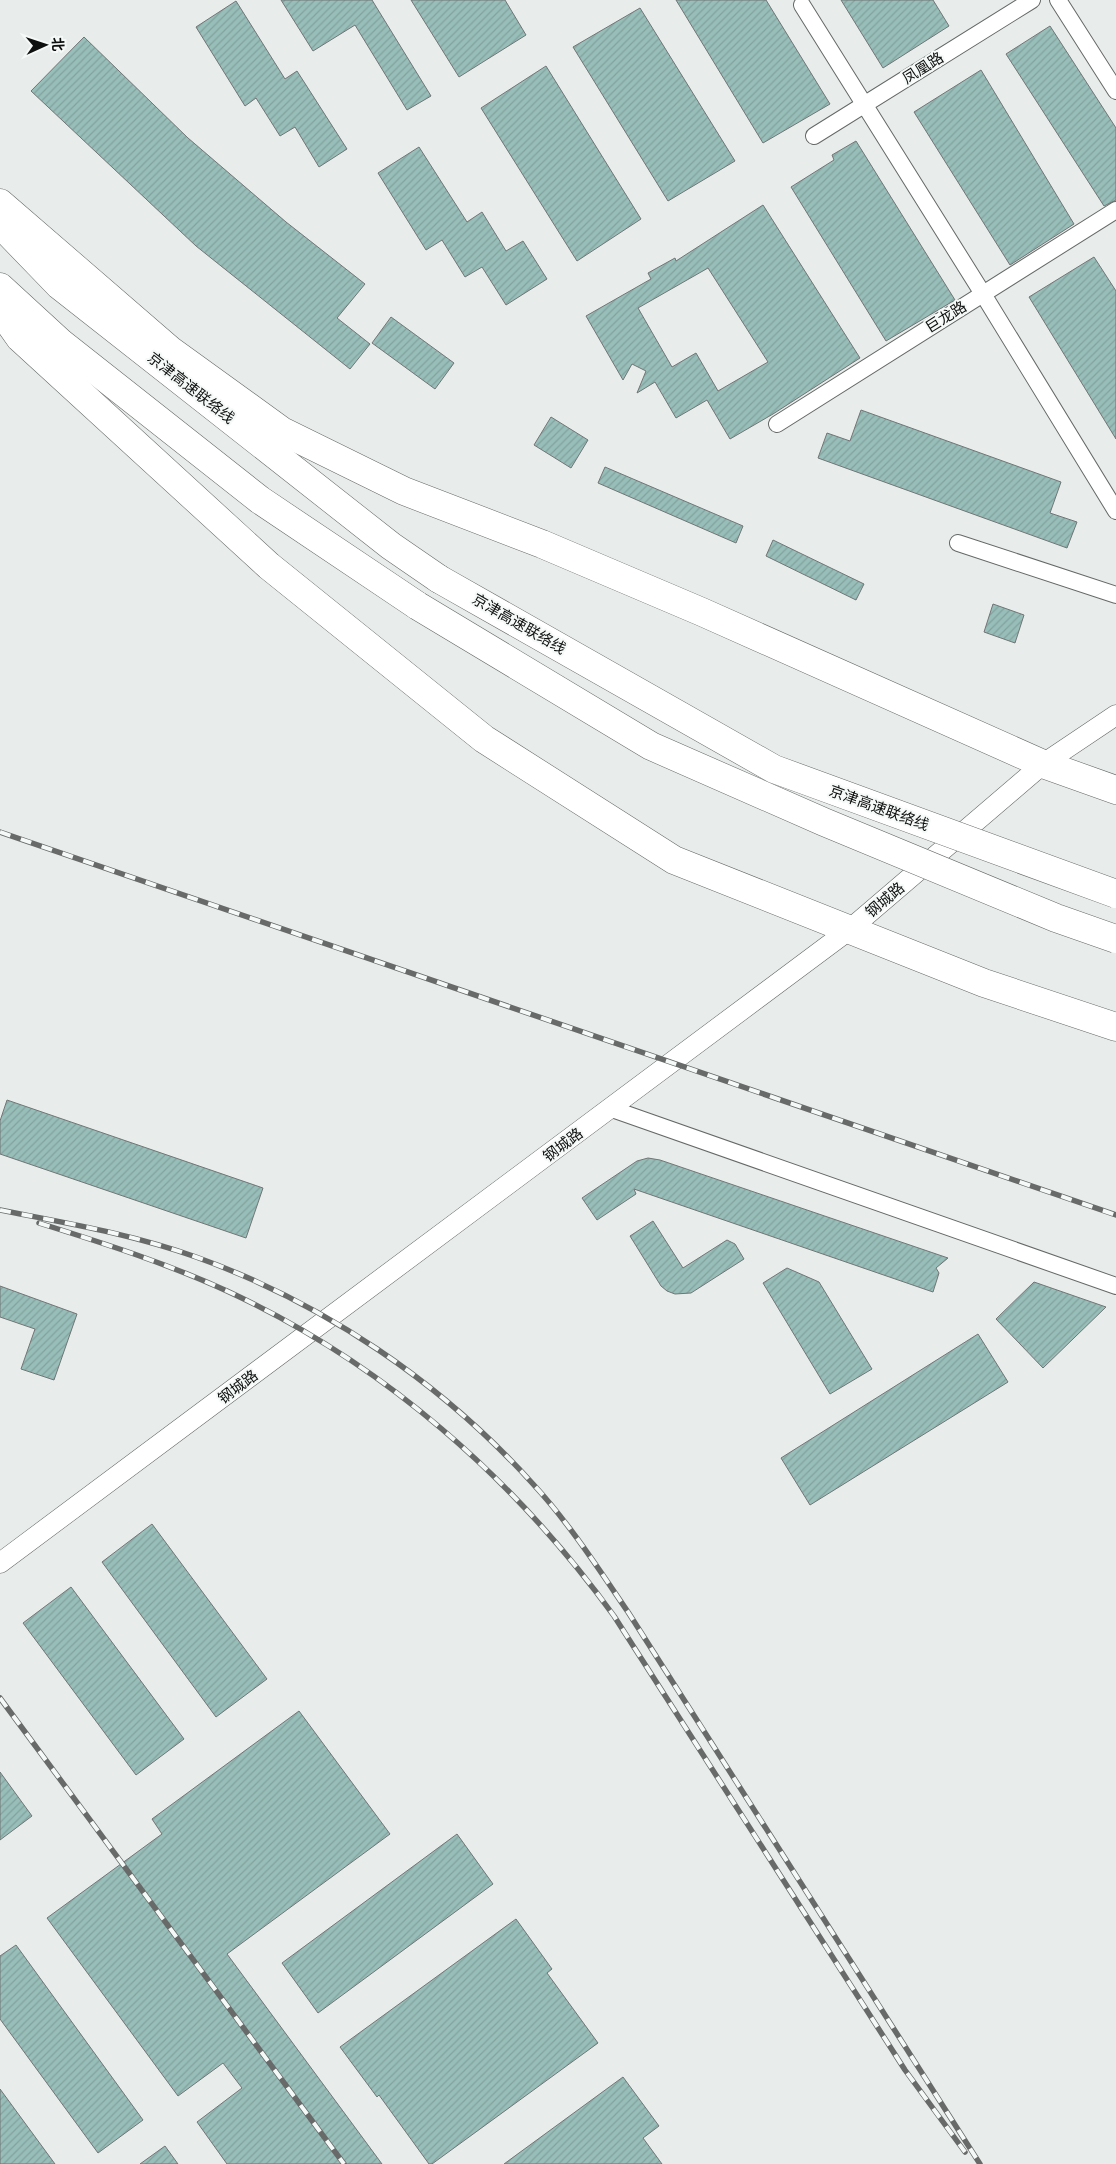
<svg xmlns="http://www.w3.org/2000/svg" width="1116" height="2164" font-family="Manrope,'Noto Sans SC',sans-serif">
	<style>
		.building { fill: url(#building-hatch); stroke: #717575; fill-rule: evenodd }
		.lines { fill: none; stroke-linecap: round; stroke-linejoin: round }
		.minor-casing { stroke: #646866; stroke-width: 18 }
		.tertiary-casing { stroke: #646866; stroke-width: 21 }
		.trunk-casing { stroke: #646866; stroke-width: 29 }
		.minor { stroke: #fff; stroke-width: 16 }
		.tertiary { stroke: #fff; stroke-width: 20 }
		.trunk { stroke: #fff; stroke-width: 28 }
		.rail-casing { stroke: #676a69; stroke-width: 5.5 }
		.rail { stroke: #f5f9f7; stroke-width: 4; stroke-dasharray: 11; stroke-linecap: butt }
		.trunk-bridge-casing { stroke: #646866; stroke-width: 29; stroke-linecap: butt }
		.trunk-bridge { stroke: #fff; stroke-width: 28 }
		.labels { text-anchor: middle; stroke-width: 4; stroke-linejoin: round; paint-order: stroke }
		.street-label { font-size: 15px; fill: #0e100f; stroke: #f5f9f7 }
	</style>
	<defs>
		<pattern id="building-hatch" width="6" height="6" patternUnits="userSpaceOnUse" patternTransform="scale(1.25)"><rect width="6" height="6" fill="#98beb9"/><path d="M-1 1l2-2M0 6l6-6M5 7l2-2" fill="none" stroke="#82a29e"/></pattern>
	</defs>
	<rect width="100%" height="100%" fill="#e8ecea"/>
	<g class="building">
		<polygon points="281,0 372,0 431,96 407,110 355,25 313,51"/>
		<polygon points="411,0 505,0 526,35 459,77"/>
		<polygon points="676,0 766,0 830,104 763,143"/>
		<polygon points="841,0 933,0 949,26 883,68"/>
		<polygon points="236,1 285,79 297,71 347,149 319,167 295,127 280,136 256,98 245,106 196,27"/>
		<polygon points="640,8 735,161 668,201 573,47"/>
		<polygon points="1050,26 1116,128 1116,200 1104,206 1006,54"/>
		<polygon points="84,37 188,138 286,222 365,284 337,318 370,344 350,369 196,246 31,91"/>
		<polygon points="546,66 641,219 577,261 481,108"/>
		<polygon points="981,70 1074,224 1010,265 914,112"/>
		<polygon points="856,141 955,300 886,341 791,187 834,160 832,155"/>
		<polygon points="419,147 467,222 482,212 506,251 523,241 547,279 506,305 482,267 465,277 442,240 426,250 378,173"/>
		<path d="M763,205L860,358L773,414L730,439L707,400L676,418L655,382L637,393L646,371L632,364L623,380L586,316L651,279L648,273L675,258L676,261ZM708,268L768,362L718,391L696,353L672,367L638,308Z"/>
		<polygon points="1094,257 1116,291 1116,439 1029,297"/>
		<polygon points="391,317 454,363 435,389 372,343"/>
		<polygon points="861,410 1061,482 1050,513 1077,522 1067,548 818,458 827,433 850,441"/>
		<polygon points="551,417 588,440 571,468 534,445"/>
		<polygon points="605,467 743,526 736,543 598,483"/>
		<polygon points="773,540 864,584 856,600 766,556"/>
		<polygon points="993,604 1024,615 1015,643 984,632"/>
		<polygon points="7,1100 263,1188 246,1238 0,1154 0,1121"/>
		<polygon points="648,1158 660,1160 948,1258 936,1268 939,1273 933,1292 634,1189 636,1194 597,1220 582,1198 637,1161"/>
		<polygon points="653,1221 683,1268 727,1240 735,1244 744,1259 691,1293 675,1294 667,1291 661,1286 630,1236"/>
		<polygon points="787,1268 819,1282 872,1369 830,1394 763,1283"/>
		<polygon points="1034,1282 1106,1307 1043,1368 996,1319"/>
		<polygon points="0,1286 77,1314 54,1380 21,1369 35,1329 0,1317"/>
		<polygon points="978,1334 1008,1382 810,1505 781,1458"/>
		<polygon points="152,1524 267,1679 216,1717 102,1562"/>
		<polygon points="71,1587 184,1739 136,1775 23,1623"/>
		<polygon points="299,1711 390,1834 227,1954 382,2164 227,2164 197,2122 242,2088 223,2063 178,2096 47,1918 162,1834 152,1819"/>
		<polygon points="0,1772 32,1816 0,1840"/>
		<polygon points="457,1834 493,1884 318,2013 282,1963"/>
		<polygon points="516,1919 552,1969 547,1973 598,2043 432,2164 429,2164 379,2095 377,2097 340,2047"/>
		<polygon points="16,1945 143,2120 98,2153 0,2019 0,1956"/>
		<polygon points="623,2077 659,2126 643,2138 662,2164 504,2164"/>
		<polygon points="0,2089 55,2164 0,2164"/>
		<polygon points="165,2146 178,2164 140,2164"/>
	</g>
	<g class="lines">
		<defs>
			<g id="minor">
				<polyline points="1058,0 1116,91"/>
				<polyline points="802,5 983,294 1116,511"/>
				<polyline points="814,136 1032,0"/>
				<polyline points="777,424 1116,210"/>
				<polyline points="958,543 1116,595"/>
				<polyline points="612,1109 1116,1286"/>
			</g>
			<polyline id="tertiary" points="0,1563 849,930 1043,764 1116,715"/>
			<g id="trunk">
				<polyline points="0,203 170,350 282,431 404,491 542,544 702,612 1043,764 1116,790"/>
				<polyline points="3,227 59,285 391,546 439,579"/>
				<polyline points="0,287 61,343 260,500 418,606"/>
				<polyline points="0,310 20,338 269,566 484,739 674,860 984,983 1116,1027"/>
			</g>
		</defs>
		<use href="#minor" class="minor-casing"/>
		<use href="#tertiary" class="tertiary-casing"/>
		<use href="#trunk" class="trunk-casing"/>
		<use href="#minor" class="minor"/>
		<use href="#tertiary" class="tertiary"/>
		<use href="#trunk" class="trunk"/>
		<defs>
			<g id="rail">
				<polyline points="0,832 1116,1215"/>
				<path d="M0,1210C66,1223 132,1234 196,1257C324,1303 442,1383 533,1484C569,1523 598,1568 628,1612L980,2164"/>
				<path d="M39,1223C103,1243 166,1263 227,1291C383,1363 514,1478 614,1616L905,2070L965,2152"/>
				<polyline points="0,1698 344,2164"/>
			</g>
		</defs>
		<use href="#rail" class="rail-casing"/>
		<use href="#rail" class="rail"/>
		<defs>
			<g id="trunk-bridge">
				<polyline points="439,579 774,769 1116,894"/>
				<polyline points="418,606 651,746 824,822 1056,918 1116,939"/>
			</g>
		</defs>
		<use href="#trunk-bridge" class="trunk-bridge-casing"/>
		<use href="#trunk-bridge" class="trunk-bridge"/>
	</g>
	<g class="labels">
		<g class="street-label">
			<text transform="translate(923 68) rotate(-32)" y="5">凤凰路</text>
			<text transform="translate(946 317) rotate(-32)" y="5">巨龙路</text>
			<text transform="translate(191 388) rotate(38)" y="5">京津高速联络线</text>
			<text transform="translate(519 624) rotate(30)" y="5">京津高速联络线</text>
			<text transform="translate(879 808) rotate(20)" y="5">京津高速联络线</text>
			<text transform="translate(885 900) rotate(-40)" y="5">钢城路</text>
			<text transform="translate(563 1145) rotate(-37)" y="5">钢城路</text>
			<text transform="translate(238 1387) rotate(-37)" y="5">钢城路</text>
		</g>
	</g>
	<g transform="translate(45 45) rotate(87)" stroke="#f5f9f7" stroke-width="4" paint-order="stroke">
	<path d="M0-4L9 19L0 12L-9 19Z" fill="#0e100f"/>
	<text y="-8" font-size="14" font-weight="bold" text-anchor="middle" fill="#0e100f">北</text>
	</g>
</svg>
